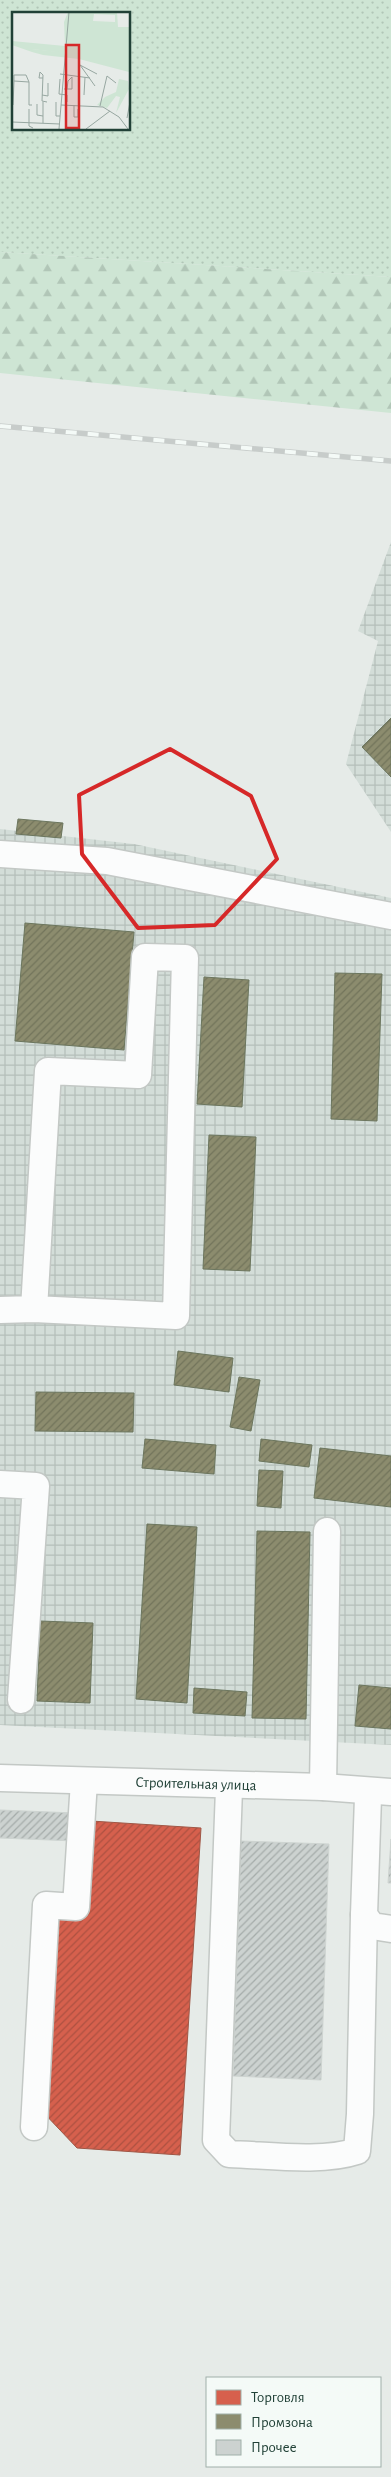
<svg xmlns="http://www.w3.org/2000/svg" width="391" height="2477" font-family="'Alegreya Sans',sans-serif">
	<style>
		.industrial { fill: url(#industrial-grid) }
		.grass { fill: url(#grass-dots); fill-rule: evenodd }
		.forest { fill: url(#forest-firs) }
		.shops { fill: url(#shops-hatch); stroke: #a05746 }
		.industry { fill: url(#industry-hatch); stroke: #6c765e }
		.building { fill: url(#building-hatch); stroke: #ced4d1 }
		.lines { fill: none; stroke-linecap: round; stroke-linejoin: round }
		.minor-casing { stroke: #c3c8c5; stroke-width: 29 }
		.minor { stroke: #fbfcfc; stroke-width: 26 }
		.rail-casing { stroke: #c7ccca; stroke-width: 5.5 }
		.rail { stroke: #f4faf7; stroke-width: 4; stroke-dasharray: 11; stroke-linecap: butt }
		.marked { fill: none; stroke: #d62828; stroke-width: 4; stroke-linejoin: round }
		.labels { text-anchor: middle; stroke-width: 5; stroke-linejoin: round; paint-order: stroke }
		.street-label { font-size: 15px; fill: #214137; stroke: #f4faf7 }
		.inset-road { fill: none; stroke: #97a7a1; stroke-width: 1 }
		.view { fill: #d62828; fill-opacity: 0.15; stroke: #d62828; stroke-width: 2.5 }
		.inset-edge { fill: none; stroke: #214137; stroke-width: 2.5 }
	</style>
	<defs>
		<pattern id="industrial-grid" width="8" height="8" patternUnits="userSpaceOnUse" patternTransform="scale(1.25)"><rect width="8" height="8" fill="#d3ddd8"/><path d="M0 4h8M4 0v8" fill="none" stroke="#b5bfba"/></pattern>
		<pattern id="grass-dots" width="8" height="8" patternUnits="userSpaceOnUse" patternTransform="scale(1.25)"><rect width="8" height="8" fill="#cee5d4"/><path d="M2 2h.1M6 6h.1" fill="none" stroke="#b1c6b7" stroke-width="1.8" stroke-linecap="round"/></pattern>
		<pattern id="forest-firs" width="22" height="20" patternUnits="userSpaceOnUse" patternTransform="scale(1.25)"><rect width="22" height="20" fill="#cee5d4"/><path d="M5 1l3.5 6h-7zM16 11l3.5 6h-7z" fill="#b1c6b7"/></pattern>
		<pattern id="shops-hatch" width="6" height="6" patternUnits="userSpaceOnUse" patternTransform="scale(1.25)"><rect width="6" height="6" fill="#d6604d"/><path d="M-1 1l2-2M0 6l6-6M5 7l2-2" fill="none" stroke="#ad5141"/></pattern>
		<pattern id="industry-hatch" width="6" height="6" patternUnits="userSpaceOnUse" patternTransform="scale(1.25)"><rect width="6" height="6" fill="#8c8c6e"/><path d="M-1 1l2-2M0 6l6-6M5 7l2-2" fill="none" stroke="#72745b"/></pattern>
		<pattern id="building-hatch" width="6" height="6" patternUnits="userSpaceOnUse" patternTransform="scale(1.25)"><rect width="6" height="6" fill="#ccd2d0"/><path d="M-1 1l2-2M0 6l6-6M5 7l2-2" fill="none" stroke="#a5acaa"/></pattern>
	</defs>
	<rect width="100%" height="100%" fill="#e6ebe8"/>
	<g class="industrial">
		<polygon points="391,542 391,832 346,764 378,641 358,631"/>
		<polygon points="0,829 134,844 391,898 391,1745 0,1725"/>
	</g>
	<path class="grass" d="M0,0H391V277L0,252ZM14,14H129V129H14Z"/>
	<polygon class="forest" points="0,252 391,277 391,413 0,373"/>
	<polygon class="shops" points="91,1821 201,1828 180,2155 77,2148 42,2111 55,1910 85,1912"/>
	<g class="industry">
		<polygon points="391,718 391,777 362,747"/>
		<polygon points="18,819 63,823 61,838 16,834"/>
		<polygon points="25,923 134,932 124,1050 15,1041"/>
		<polygon points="335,973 382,974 377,1121 331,1119"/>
		<polygon points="204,977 249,980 242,1107 197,1104"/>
		<polygon points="209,1135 256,1137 250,1271 203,1269"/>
		<polygon points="178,1351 233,1358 229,1392 174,1385"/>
		<polygon points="239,1377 260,1380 251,1431 230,1427"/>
		<polygon points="36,1392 134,1393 133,1432 35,1431"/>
		<polygon points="145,1439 216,1445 214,1474 142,1468"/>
		<polygon points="261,1439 312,1445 309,1467 259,1461"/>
		<polygon points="320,1448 391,1456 391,1507 314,1498"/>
		<polygon points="259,1470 283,1471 281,1508 257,1506"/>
		<polygon points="147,1524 197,1527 187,1703 136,1699"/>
		<polygon points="257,1531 310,1532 306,1719 252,1718"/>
		<polygon points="40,1621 93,1623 90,1703 37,1701"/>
		<polygon points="359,1685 391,1688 391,1729 355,1726"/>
		<polygon points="194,1688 247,1692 245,1716 193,1713"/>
	</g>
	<g class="building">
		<polygon points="0,1810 75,1813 75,1841 0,1838"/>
		<polygon points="391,1839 391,1883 388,1883"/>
		<polygon points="241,1841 329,1844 321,2080 233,2076"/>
	</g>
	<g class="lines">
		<defs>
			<g id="minor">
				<polyline points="0,854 107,861 391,916"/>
				<polyline points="0,1310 34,1309 48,1071 138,1075 145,957 185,958 176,1316 34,1309"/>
				<polyline points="0,1484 36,1486 21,1700"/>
				<path id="s1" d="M0,1778L323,1787L391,1792"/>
				<polyline points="323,1787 327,1531"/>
				<path d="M229,1789L216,2140L229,2154C267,2155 321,2163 357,2151L360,2114L364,1915"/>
				<polyline points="368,1797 364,1915 372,1926 391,1929"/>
				<polyline points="34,2127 46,1905 76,1907 84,1781"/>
			</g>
		</defs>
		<use href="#minor" class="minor-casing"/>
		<use href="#minor" class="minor"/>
		<defs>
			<polyline id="rail" points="0,426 391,461"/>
		</defs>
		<use href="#rail" class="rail-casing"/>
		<use href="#rail" class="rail"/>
	</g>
	<path class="marked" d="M170,749L251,796L277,859L215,925L138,928L82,854L79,795Z"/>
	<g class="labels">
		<g class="street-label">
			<text dy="5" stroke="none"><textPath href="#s1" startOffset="196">Строительная улица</textPath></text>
		</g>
	</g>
	<g transform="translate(12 12)">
		<rect width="118" height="118" fill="#e6ebe8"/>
		<path d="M56,0H105L106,15H117V60L67,47V43L20,37V40L0,33V29L53,34L52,10ZM82,2L103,3V10L81,9Z" fill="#cee5d4" fill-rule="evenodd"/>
		<path d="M20,37L67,42V47L31,43L20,40ZM107,67L116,69L117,77L104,101L108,85L104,84L95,96L85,93L93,85L104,80Z" fill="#cee5d4"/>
		<path class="inset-road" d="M48,62L78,66M31,66H27L28,60L31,63L30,89L35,90M48,67L47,82L55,83V90M2,69V63H14L17,70M83,74L68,53L85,62M52,77H55L56,69L60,65V77H55M30,83L36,84V71M72,83L73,65M44,90V104H48M25,92V103L31,104M1,93L2,69L17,70V93H20M49,93L91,95L107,105L116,117M62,93V105H66V97M88,94L95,64L104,71M17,97V114L21,116M115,106L118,90M0,110L48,112M31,111V90M47,117L57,0M74,117L98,99"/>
		<path class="view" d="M54,33H67V116H54Z"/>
		<rect width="118" height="118" class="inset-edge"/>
	</g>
	<rect x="206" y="2377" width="175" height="90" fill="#f4faf7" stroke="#a0b0aa"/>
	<rect x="216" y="2390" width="25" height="15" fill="#d6604d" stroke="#a0b0aa"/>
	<text x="251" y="2402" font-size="15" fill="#214137">Торговля</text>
	<rect x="216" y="2414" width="25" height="15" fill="#8c8c6e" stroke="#a0b0aa"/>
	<text x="251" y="2427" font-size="15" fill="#214137">Промзона</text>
	<rect x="216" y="2440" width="25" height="15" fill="#ccd2d0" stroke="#a0b0aa"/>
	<text x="251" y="2452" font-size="15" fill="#214137">Прочее</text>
</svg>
